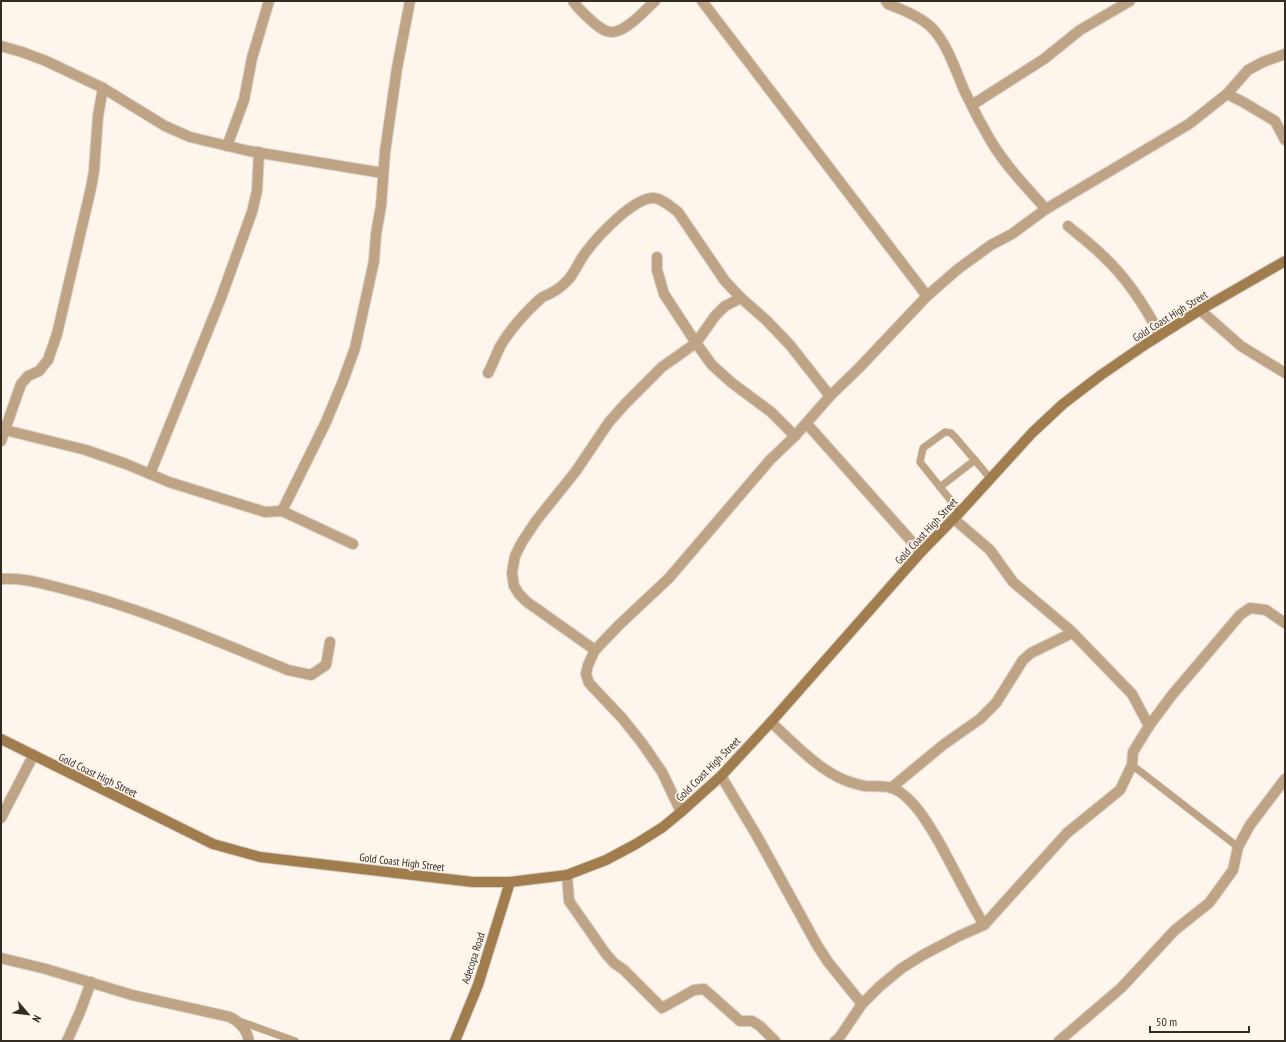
<svg xmlns="http://www.w3.org/2000/svg" width="1286" height="1042" font-family="'PT Sans Narrow',sans-serif">
	<style>
		.lines { fill: none; stroke-linecap: round; stroke-linejoin: round }
		.lane-casing { stroke: #dad1c8; stroke-width: 8 }
		.street-casing { stroke: #dad1c8; stroke-width: 12 }
		.secondary-casing { stroke: #dad1c8; stroke-width: 12 }
		.lane { stroke: #bea485; stroke-width: 7 }
		.street { stroke: #bea485; stroke-width: 10 }
		.secondary { stroke: #a17c4c; stroke-width: 10 }
		.labels { text-anchor: middle; stroke-width: 3.5; stroke-linejoin: round; paint-order: stroke }
		.street-label { font-size: 11px; fill: #342c23; stroke: #fef5ec }
	</style>
	<rect width="100%" height="100%" fill="#fef5ec"/>
	<g class="lines">
		<defs>
			<g id="lane">
				<polyline points="940,487 975,460"/>
				<polyline points="960,512 920,462 923,448 945,432 951,433 956,438 990,478"/>
				<polyline points="1132,765 1238,847"/>
				<polyline points="239,1021 295,1041"/>
			</g>
			<g id="street">
				<path d="M573,1C579,10 586,16 594,23C599,27 606,33 613,32C627,31 645,10 655,1"/>
				<polyline points="702,1 927,296"/>
				<path d="M886,1L888,4C903,10 919,16 931,27C948,44 955,70 965,92C973,109 982,126 992,143C1007,167 1027,188 1046,209"/>
				<polyline points="1,46 22,52 46,61 103,88 165,126 190,137 249,151 383,173"/>
				<polyline points="1227,94 1243,102 1275,121 1285,140"/>
				<polyline points="972,105 1044,59 1080,30 1130,1"/>
				<polyline points="227,146 244,100 252,58 269,1"/>
				<path d="M1068,226C1080,236 1092,245 1103,256C1127,278 1145,306 1160,335"/>
				<polyline points="657,257 657,270 664,294 696,343 712,365 732,383 771,412 795,436"/>
				<polyline points="1200,310 1241,346 1285,373"/>
				<path d="M488,373C493,364 496,354 501,345C511,328 526,312 540,299C543,296 548,295 551,293C558,290 563,285 568,280C575,272 579,261 586,252C598,236 634,197 654,198C663,199 671,207 678,212L725,281L741,298L766,320L790,345L830,396"/>
				<polyline points="807,424 921,552"/>
				<polyline points="5,430 86,450 126,464 169,482 265,512 282,511 353,544"/>
				<polyline points="1,441 21,384 28,376 39,371 48,360 57,334 91,188 94,171 98,116 103,88"/>
				<polyline points="150,474 221,298 252,212 257,191 259,152"/>
				<polyline points="282,511 326,422 343,381 355,348 374,261 376,234 381,206 385,152 397,68 410,1"/>
				<polyline points="954,519 990,550 1013,582 1070,630 1132,694 1149,726"/>
				<path d="M1,579C22,577 44,584 64,589C141,608 214,640 288,670L311,675L326,665L330,642"/>
				<polyline points="595,650 527,602 519,594 514,586 512,573 515,556 522,542 536,521 576,471 609,422 626,403 662,367 696,343 715,316 725,306 741,298"/>
				<path d="M771,722C791,741 821,772 847,781C853,783 859,785 865,786C878,787 888,784 900,792C918,805 928,824 939,842C954,869 968,898 984,925"/>
				<polyline points="721,776 757,836 817,945 828,962 862,1004"/>
				<polyline points="891,788 943,745 980,719 996,703 1023,660 1031,653 1072,633"/>
				<polyline points="681,812 662,772 642,743 622,718 589,683 586,674 588,665 595,650 619,625 669,578 770,460 795,436 830,396 859,368 927,296 958,269 991,245 1012,234 1046,209 1189,124 1227,94 1248,70 1263,62 1285,54"/>
				<polyline points="1,818 33,756"/>
				<polyline points="567,875 569,901 606,954 614,963 624,970 662,1008 694,990 704,989 740,1021 752,1021 760,1026 775,1041"/>
				<path d="M1,958L46,969L132,995L230,1017C240,1022 247,1030 249,1041"/>
				<polyline points="67,1041 80,1012 91,982"/>
				<polyline points="835,1041 839,1038 862,1004 879,987 902,968 923,955 959,936 984,925 1067,833 1120,790 1132,765 1133,752 1149,726 1172,695 1240,615 1250,608 1266,610 1285,623"/>
				<polyline points="1059,1041 1121,988 1175,930 1209,903 1233,870 1238,847 1250,825 1285,779"/>
			</g>
			<g id="secondary">
				<polyline points="1,739 213,844 260,857 473,882 510,882 567,875 606,860 636,844 663,827 681,812 721,776 771,722 921,552 960,512 1032,433 1063,404 1101,375 1146,344 1200,310 1285,261"/>
				<polyline points="455,1041 478,985 510,882"/>
			</g>
		</defs>
		<use href="#lane" class="lane-casing"/>
		<use href="#street" class="street-casing"/>
		<use href="#secondary" class="secondary-casing"/>
		<use href="#lane" class="lane"/>
		<use href="#street" class="street"/>
		<use href="#secondary" class="secondary"/>
	</g>
	<g class="labels">
		<g class="street-label">
			<text transform="translate(1170 316) rotate(-32)" y="4">Gold Coast High Street</text>
			<text transform="translate(926 531) rotate(-47)" y="4">Gold Coast High Street</text>
			<text transform="translate(708 769) rotate(-45)" y="4">Gold Coast High Street</text>
			<text transform="translate(98 775) rotate(26)" y="4">Gold Coast High Street</text>
			<text transform="translate(402 862) rotate(7)" y="4">Gold Coast High Street</text>
			<text transform="translate(473 958) rotate(-72)" y="4">Adecopa Road</text>
		</g>
	</g>
	<rect width="1286" height="1042" fill="none" stroke="#342c23" stroke-width="4"/>
	<g transform="translate(28 1014) rotate(118)" stroke="#fef5ec" stroke-width="3" paint-order="stroke">
	<path d="M0-3L7 15L0 10L-7 15Z" fill="#342c23"/>
	<text y="-6" font-size="11" font-weight="bold" text-anchor="middle" fill="#342c23">N</text>
	</g>
	<path d="M1150 1026v6h99v-6" fill="none" stroke="#342c23" stroke-width="2"/>
	<text x="1156" y="1026" font-size="12" fill="#342c23" stroke="#fef5ec" stroke-width="3" paint-order="stroke">50 m</text>
</svg>
